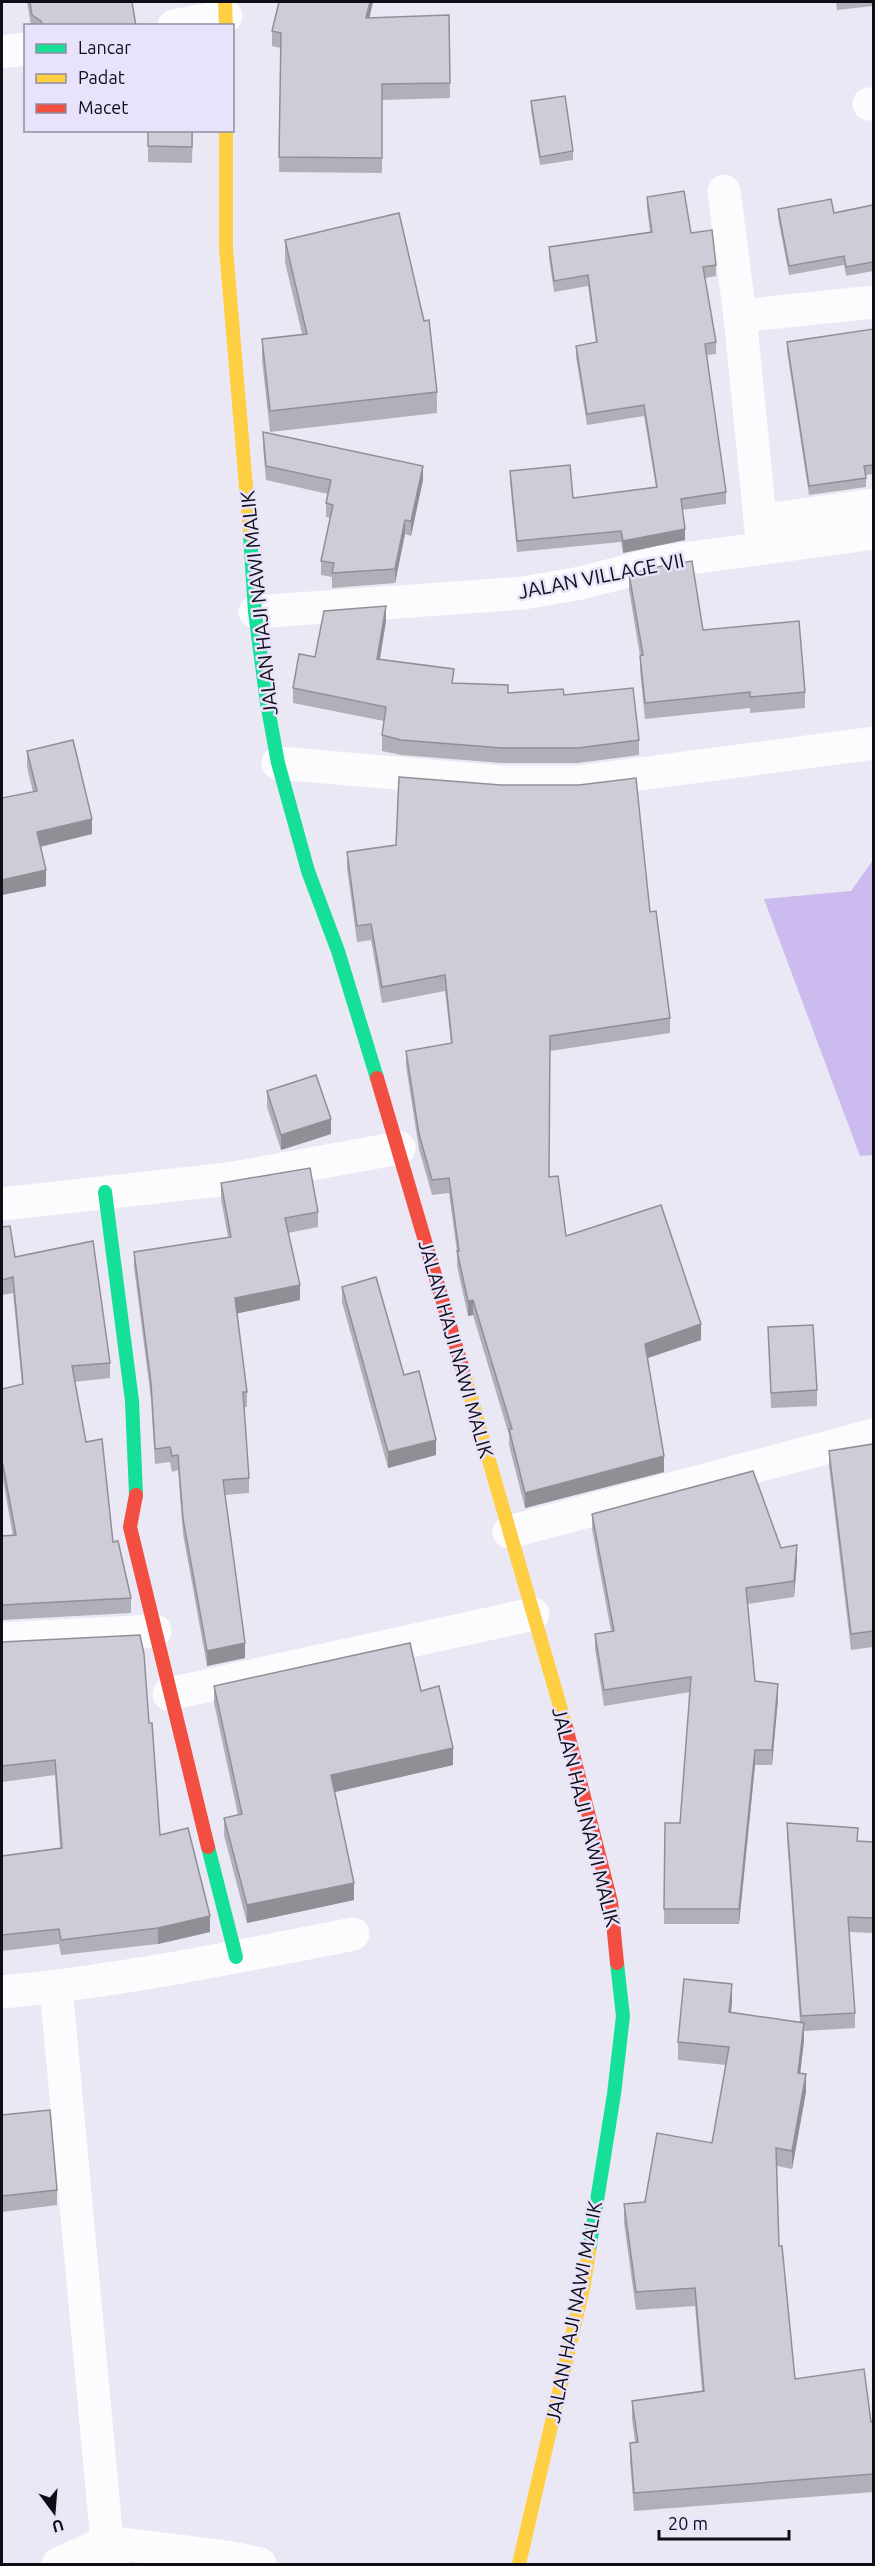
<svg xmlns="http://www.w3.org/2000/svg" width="875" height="2566" font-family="Ubuntu,sans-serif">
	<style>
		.forest { fill: #cbbbef }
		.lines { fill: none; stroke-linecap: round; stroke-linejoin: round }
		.street { stroke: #fcfcfe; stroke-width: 33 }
		.fast { stroke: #16e098; stroke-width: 14 }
		.slow { stroke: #ffcf43; stroke-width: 14 }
		.jam { stroke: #f24e42; stroke-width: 14 }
		.wall { fill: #b2afb9 }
		.shaded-wall { fill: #918f96 }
		.building { fill: #cfccd7; stroke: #918f96; stroke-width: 1.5 }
		.labels { text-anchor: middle; stroke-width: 5; stroke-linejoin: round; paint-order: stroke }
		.street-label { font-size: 20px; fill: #0f0d15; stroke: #e8e2fb }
	</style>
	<rect width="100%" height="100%" fill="#ebe8f5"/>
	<polygon class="forest" points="873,860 874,1155 860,1156 764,899 851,891"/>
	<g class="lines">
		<g class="street">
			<polyline points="174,26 226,16"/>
			<polyline points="2,52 26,49"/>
			<polyline points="869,104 874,104"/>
			<polyline points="724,191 740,316 763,548"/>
			<polyline points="740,316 874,302"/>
			<polyline points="760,521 874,505"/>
			<polyline points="255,612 523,593 581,583 662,562 874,533"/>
			<polyline points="278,763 501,782 579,782 874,743"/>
			<polyline points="2,1204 228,1179 399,1148"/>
			<polyline points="509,1532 874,1435"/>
			<polyline points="2,1639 155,1631"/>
			<polyline points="169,1694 533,1614"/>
			<polyline points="56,1987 107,2542 113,2564"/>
			<path d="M2,1992C120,1981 237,1957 353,1934"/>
			<polyline points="58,2564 107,2542 227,2557 260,2564"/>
		</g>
		<g class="fast">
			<polyline points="250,534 255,612 267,703 278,763 308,871 338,951 377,1078"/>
			<polyline points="105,1192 132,1401 136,1495"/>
			<polyline points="208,1847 236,1957"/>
			<polyline points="589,2251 614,2094 623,2016 617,1963"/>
		</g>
		<g class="slow">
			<polyline points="225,2 226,26"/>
			<polyline points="226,130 226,249 250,534"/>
			<polyline points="463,1370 566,1727"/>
			<polyline points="519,2564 584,2284 589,2251"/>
		</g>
		<g class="jam">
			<polyline points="377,1078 463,1370"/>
			<polyline points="136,1495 130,1527 208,1847"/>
			<polyline points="566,1727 611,1902 617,1963"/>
		</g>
	</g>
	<g class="wall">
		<polygon points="27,2 132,2 136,26 31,26"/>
		<polygon points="373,2 369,18 449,15 450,98 382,100 382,173 279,172 281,48 272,46 272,31"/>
		<polygon points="836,2 873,2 873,6 837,10"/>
		<polygon points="531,101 573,151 573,160 540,165 531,110"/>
		<polygon points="148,130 193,130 192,163 148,162"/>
		<polygon points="647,197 691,233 716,265 716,276 705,278 716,342 716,354 706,355 726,492 726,504 682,510 685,540 623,553 621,542 517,552 510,482 510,471 573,498 656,487 644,416 587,425 576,357 576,346 596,343 588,286 554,292 549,258 549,247 650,232 647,208"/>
		<polygon points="873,205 873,271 846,276 844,265 789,275 778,218 778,209 834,213"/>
		<polygon points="285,240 437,392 437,413 270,432 262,360 262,339 302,334 285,262"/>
		<polygon points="873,329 873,474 866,475 866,487 809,495 787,351 787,342"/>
		<polygon points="263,432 423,480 411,536 405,534 395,583 332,588 332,577 321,575 321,561 330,518 326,517 326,503 328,494 266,480 263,447"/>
		<polygon points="629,574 703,630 805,692 805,708 750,713 750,708 645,719 640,671 640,656 629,590"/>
		<polygon points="386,621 380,660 454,683 508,693 564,695 639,740 639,755 578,763 502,763 401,755 382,751 382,735 384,721 293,703 293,688 315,657"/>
		<polygon points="27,751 92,834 41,847 46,886 2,895 2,798 33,792 27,767"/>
		<polygon points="347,852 650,912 670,1018 670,1033 550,1051 549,1177 566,1236 701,1340 647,1358 664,1472 525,1508 509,1445 509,1435 473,1315 468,1316 457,1266 457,1252 449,1193 432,1195 419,1149 406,1066 406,1051 451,1043 445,991 382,1003 371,940 357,942 347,868"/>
		<polygon points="267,1091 331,1134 281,1150 267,1107"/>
		<polygon points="221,1183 318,1212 318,1227 288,1233 300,1300 237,1313 247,1392 247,1407 244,1407 249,1478 249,1493 225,1495 245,1658 207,1666 183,1534 178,1470 172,1472 170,1462 155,1464 151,1399 134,1267 134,1252 228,1237 221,1199"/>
		<polygon points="2,1227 15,1257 110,1363 110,1378 74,1382 86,1442 113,1542 131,1598 131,1613 2,1620 2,1536 13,1536 3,1480 2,1481 2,1389 22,1384 13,1293 2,1295"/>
		<polygon points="342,1287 436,1455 388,1468 342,1302"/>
		<polygon points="768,1327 817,1390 817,1406 771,1408"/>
		<polygon points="873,1444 873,1647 851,1650 829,1466 829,1451"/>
		<polygon points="592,1514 781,1548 797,1561 794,1597 748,1604 755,1681 778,1699 772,1765 755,1765 739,1924 664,1924 665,1823 680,1823 690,1692 604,1706 595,1649 595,1634 611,1631 592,1529"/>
		<polygon points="2,1642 149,1723 160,1835 210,1932 158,1944 61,1955 59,1944 2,1951 2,1856 60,1848 55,1775 2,1782"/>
		<polygon points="214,1686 421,1691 453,1765 334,1792 354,1900 247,1923 224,1835 224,1818 238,1815 214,1703"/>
		<polygon points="787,1823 858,1841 873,1842 873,1933 849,1932 855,2013 855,2028 804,2031 804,2041 800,2073 806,2092 792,2169 777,2166 779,2246 795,2379 871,2422 873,2422 873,2492 634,2511 630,2461 630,2443 635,2442 632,2419 632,2401 702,2391 695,2306 636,2310 624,2223 624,2204 645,2202 712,2143 726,2065 678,2060 678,2042 732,2002 731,2013 800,2022 787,1838"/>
		<polygon points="2,2115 57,2190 57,2205 2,2212"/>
	</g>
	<g class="shaded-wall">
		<polygon points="370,2 373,2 366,33 366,18"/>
		<polygon points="423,466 423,480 411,536 411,521"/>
		<polygon points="405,520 405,534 395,583 395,569"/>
		<polygon points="685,529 685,540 623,553 623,541"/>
		<polygon points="386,606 386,621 377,674 377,659"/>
		<polygon points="92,819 92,834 37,847 37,832"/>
		<polygon points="46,870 46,886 2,895 2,880"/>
		<polygon points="331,1119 331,1134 281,1150 281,1135"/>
		<polygon points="300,1285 300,1300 235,1314 235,1298"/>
		<polygon points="473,1300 473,1315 468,1316 468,1301"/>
		<polygon points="701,1324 701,1340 645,1359 645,1344"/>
		<polygon points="436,1440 436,1455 388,1468 388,1452"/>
		<polygon points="664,1456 664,1472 525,1508 525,1493"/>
		<polygon points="797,1545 797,1561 794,1597 794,1581"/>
		<polygon points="245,1643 245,1658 207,1666 207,1651"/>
		<polygon points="778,1684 778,1699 772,1765 772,1750"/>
		<polygon points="453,1748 453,1765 331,1793 331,1775"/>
		<polygon points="755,1750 755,1765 739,1924 739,1909"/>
		<polygon points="354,1883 354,1900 247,1923 247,1905"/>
		<polygon points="210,1916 210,1932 158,1944 158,1928"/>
		<polygon points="732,1984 732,2002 729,2030 729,2012"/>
		<polygon points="804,2023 804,2041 798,2091 798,2073"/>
		<polygon points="806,2074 806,2092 792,2169 792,2151"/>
	</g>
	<g class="building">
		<polygon points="30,2 132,2 136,26 43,26 41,21 32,15"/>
		<polygon points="279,2 370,2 366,18 449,15 450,83 382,84 382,158 279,157 281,33 272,31"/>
		<polygon points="565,96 573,151 540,157 531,101"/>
		<polygon points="148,130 192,130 192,147 148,146"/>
		<polygon points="684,191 691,233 712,230 716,265 703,267 716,342 705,344 726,492 681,499 685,529 623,541 621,531 517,541 510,471 570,465 573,498 657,487 644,405 587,414 576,346 597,342 588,275 554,281 549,247 652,232 647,197"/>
		<polygon points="831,199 834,213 873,205 873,262 846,267 844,256 789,266 778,209"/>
		<polygon points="399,213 424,321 429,320 437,392 270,411 262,339 307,334 285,240"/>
		<polygon points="873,329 873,465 864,466 866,478 809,486 787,342"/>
		<polygon points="263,432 423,466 411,521 405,520 395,569 332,573 334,563 321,561 333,505 326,503 331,480 266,466"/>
		<polygon points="692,561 703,630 799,621 805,692 750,697 750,692 645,703 640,656 643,655 629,574 666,565"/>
		<polygon points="386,606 377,659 454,669 452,683 508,685 508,693 563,689 564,695 633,688 639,740 578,748 502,748 401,740 382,735 386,707 293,688 299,654 315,657 324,611"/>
		<polygon points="73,740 92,819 37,832 46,870 2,880 2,798 37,791 27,751"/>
		<polygon points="399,777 501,785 579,785 636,778 650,912 656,911 670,1018 550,1036 549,1177 558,1176 566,1236 661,1205 701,1324 645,1344 664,1456 525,1493 509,1429 512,1429 473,1300 468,1301 457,1251 459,1251 449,1178 432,1180 419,1134 406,1051 452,1043 445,975 382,987 371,924 357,926 347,852 396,845"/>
		<polygon points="316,1075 331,1119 281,1135 267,1091"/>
		<polygon points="310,1168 318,1212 285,1218 300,1285 235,1298 247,1392 243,1392 249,1478 223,1480 245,1643 207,1651 183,1519 178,1455 172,1456 170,1447 155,1449 151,1383 134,1252 231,1237 221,1183"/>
		<polygon points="10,1226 15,1257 93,1241 110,1363 72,1366 86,1442 102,1439 113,1542 118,1541 131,1598 2,1605 2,1536 16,1535 3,1465 2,1465 2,1389 23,1384 13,1277 2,1280 2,1227"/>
		<polygon points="376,1277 404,1375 419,1371 436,1440 388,1452 342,1287"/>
		<polygon points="813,1325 817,1390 771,1393 768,1327"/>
		<polygon points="873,1444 873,1631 851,1634 829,1451"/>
		<polygon points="753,1471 781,1548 797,1545 794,1581 746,1588 755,1681 778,1684 772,1750 755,1750 739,1909 664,1909 665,1823 680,1823 691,1677 604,1690 595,1634 614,1631 592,1514"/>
		<polygon points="140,1635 144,1654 149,1723 152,1723 160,1835 188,1828 210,1916 158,1928 61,1940 59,1929 2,1935 2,1856 62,1848 55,1760 2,1766 2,1642"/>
		<polygon points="410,1643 421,1691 439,1686 453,1748 331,1775 354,1883 247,1905 224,1818 242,1814 214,1686"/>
		<polygon points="787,1823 858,1828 857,1841 873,1842 873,1918 848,1917 855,2013 801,2016"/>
		<polygon points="684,1979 732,1984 729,2012 804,2023 798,2073 806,2074 792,2151 776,2148 779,2246 782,2246 795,2379 864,2369 871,2422 873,2422 873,2474 634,2493 630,2443 638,2442 632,2401 704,2391 695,2288 636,2292 624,2204 645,2202 657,2133 712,2143 729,2047 678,2042"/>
		<polygon points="50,2110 57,2190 2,2196 2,2115"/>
	</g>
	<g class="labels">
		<g class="street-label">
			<text transform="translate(601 576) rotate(-11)" y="7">JALAN VILLAGE VII</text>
			<text transform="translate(259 603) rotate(-96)" y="7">JALAN HAJI NAWI MALIK</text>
			<text transform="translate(456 1349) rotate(74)" y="7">JALAN HAJI NAWI MALIK</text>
			<text transform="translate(586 1817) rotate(76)" y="7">JALAN HAJI NAWI MALIK</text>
			<text transform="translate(574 2312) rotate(-79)" y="7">JALAN HAJI NAWI MALIK</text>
		</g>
	</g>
	<rect width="875" height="2566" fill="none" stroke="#0f0d15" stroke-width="6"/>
	<rect x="24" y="24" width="210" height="108" fill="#e8e2fb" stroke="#918d9f" stroke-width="1.5"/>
	<rect x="36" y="44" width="30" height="9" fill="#16e098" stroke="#918d9f" stroke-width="1.5"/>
	<text x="78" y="54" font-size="18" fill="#0f0d15">Lancar</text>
	<rect x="36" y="74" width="30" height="9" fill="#ffcf43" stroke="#918d9f" stroke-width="1.5"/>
	<text x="78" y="84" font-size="18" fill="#0f0d15">Padat</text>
	<rect x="36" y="104" width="30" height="9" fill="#f24e42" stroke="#918d9f" stroke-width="1.5"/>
	<text x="78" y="114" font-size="18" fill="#0f0d15">Macet</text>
	<g transform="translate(54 2512) rotate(164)" stroke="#e8e2fb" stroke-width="4.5" paint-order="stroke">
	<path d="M0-4.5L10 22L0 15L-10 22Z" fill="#0f0d15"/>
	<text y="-9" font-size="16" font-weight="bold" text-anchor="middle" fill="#0f0d15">U</text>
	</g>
	<path d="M659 2530v9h130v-9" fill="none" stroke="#0f0d15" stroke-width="3"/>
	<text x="668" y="2530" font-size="18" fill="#0f0d15" stroke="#e8e2fb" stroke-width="4.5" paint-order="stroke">20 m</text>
</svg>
